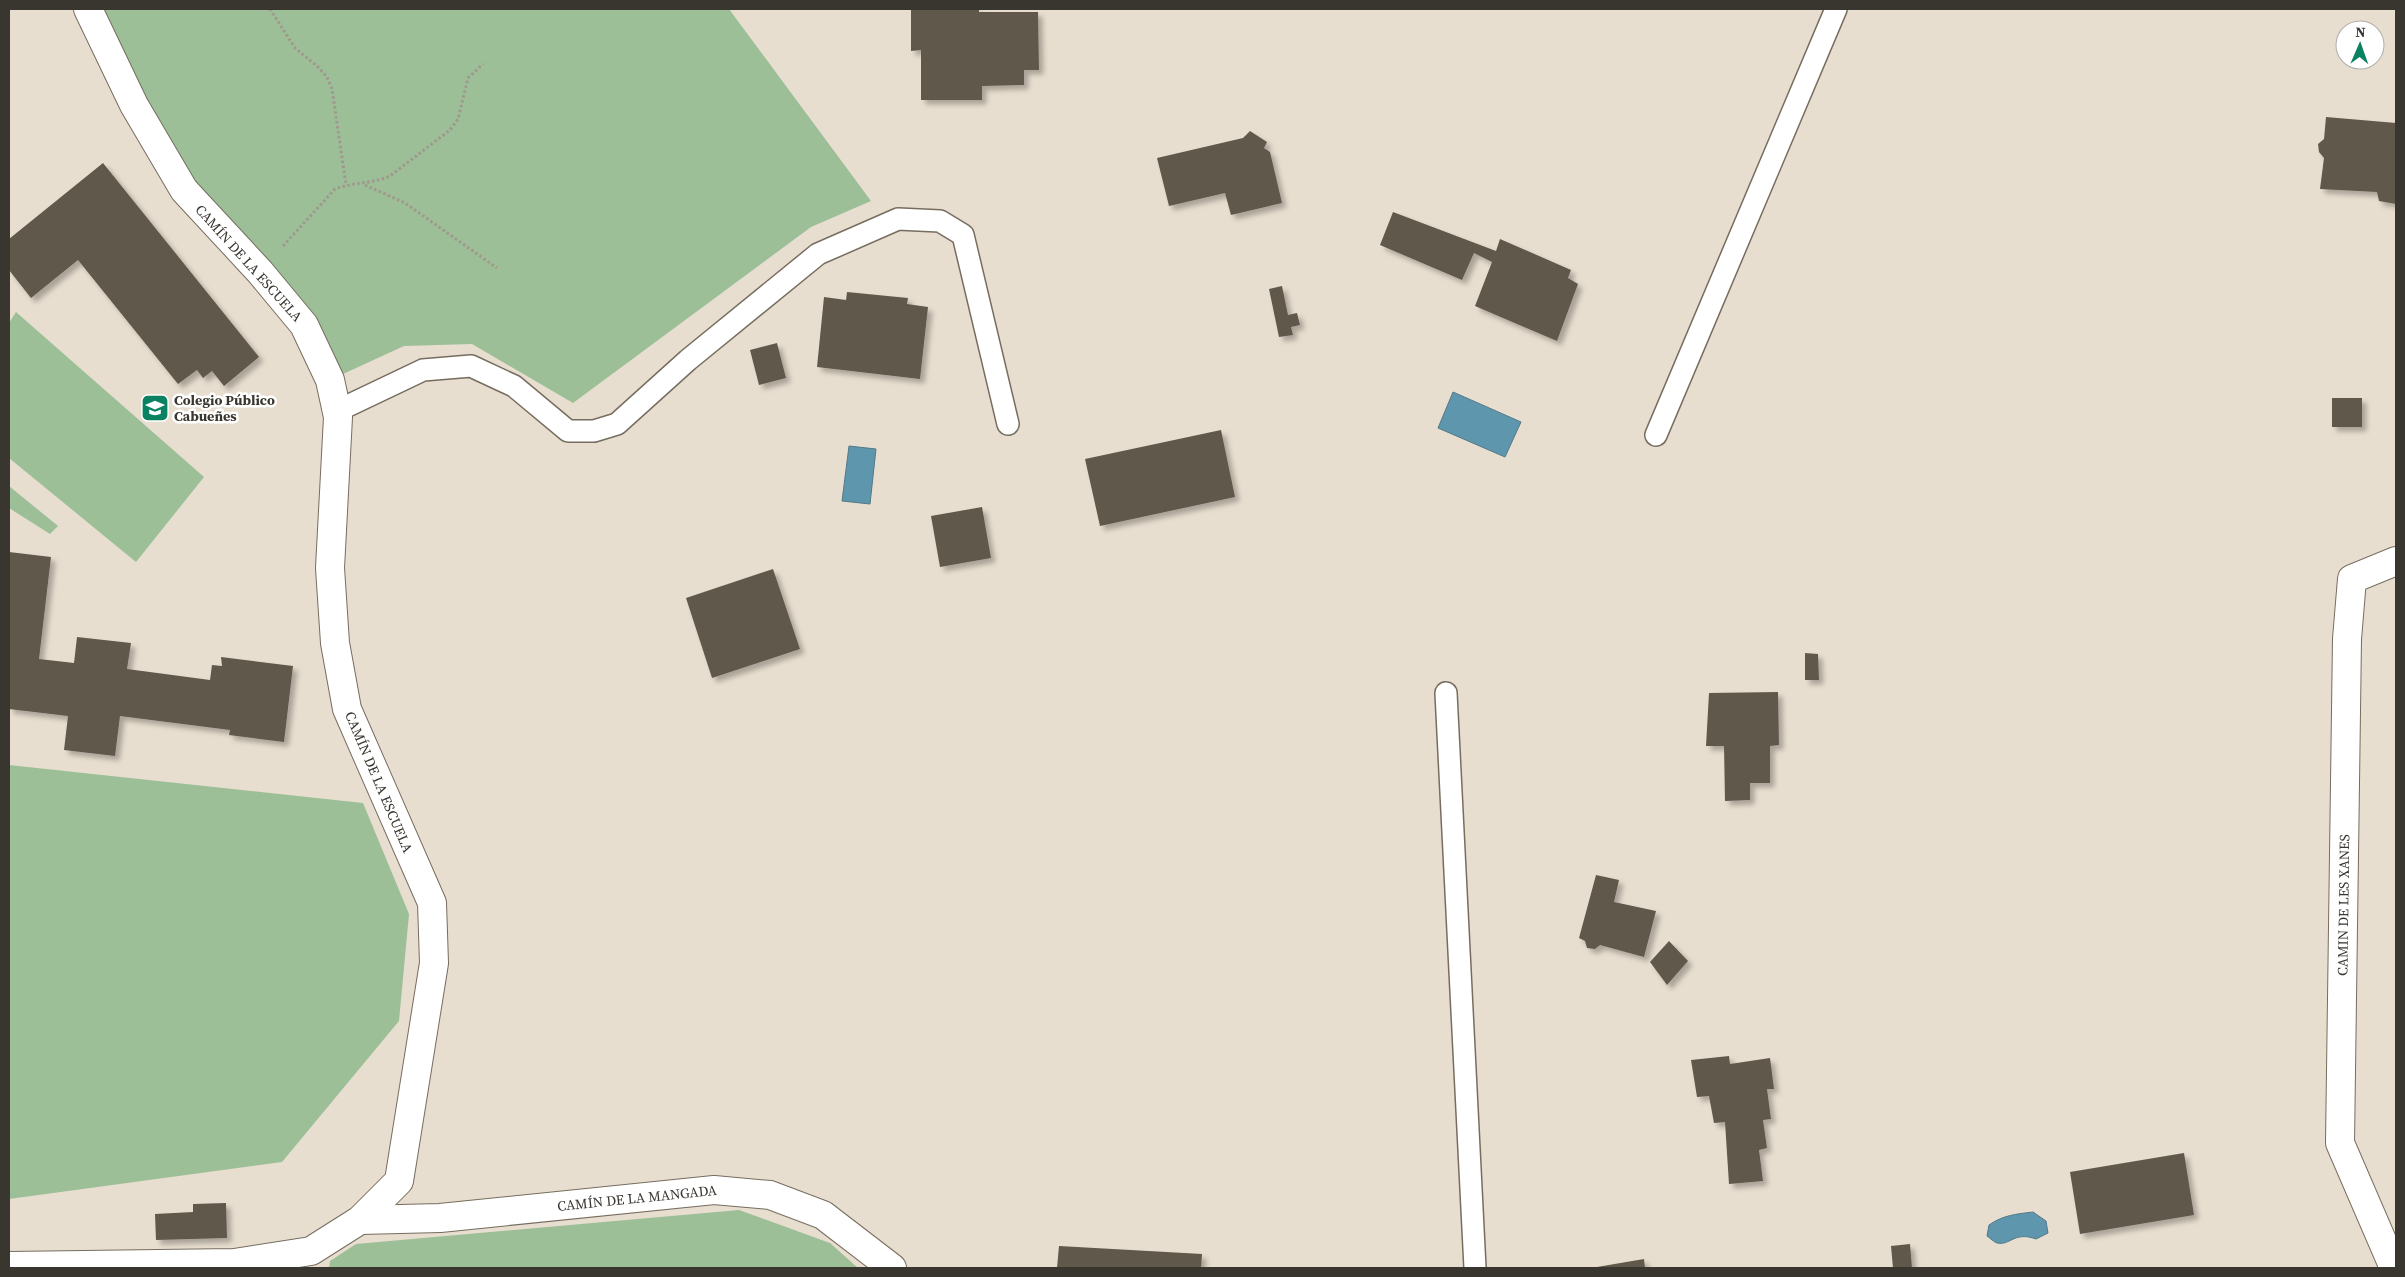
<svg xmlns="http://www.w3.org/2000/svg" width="2405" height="1277" font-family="'Source Serif 4',serif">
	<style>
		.green { fill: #9cbf98 }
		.water { fill: #5e96ae; stroke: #537988 }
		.building { fill: #61584c; filter: url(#shadow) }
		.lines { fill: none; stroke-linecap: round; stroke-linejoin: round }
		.lane-casing { stroke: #766d5f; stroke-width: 24 }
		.street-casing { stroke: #766d5f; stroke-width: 30 }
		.path { stroke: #a0988d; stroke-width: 3; stroke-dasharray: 2.5 2.5; stroke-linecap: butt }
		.lane { stroke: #fff; stroke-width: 21 }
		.street { stroke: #fff; stroke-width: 28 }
		.labels { text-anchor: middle; stroke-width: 5; stroke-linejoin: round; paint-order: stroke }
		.street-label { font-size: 14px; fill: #39352f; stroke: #fff }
		.poi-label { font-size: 14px; font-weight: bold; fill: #39352f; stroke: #fff; text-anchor: start }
	</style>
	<defs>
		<filter id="shadow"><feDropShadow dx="4.5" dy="4.5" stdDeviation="2.5" flood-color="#0004"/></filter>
	</defs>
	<rect width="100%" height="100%" fill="#e8decf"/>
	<g class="green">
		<polygon points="88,9 729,9 871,201 811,227 573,403 472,344 404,346 330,380 184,190"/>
		<polygon points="16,312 204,477 136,562 9,458 9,323"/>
		<polygon points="9,486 58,526 50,534 9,508"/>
		<polygon points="9,765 363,803 409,914 399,1021 282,1162 9,1199"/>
		<polygon points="739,1210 830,1243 858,1268 329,1268 330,1261 356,1244"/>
	</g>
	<g class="water">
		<polygon points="1453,392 1521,422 1505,457 1438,428"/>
		<polygon points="849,446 876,449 870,504 842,501"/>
		<path d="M2033,1212L2046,1221L2048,1233L2036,1239C2014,1231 2010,1246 1997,1243C1994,1242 1990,1238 1987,1236L1989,1225C2003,1215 2017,1214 2033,1212Z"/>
	</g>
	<g class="building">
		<polygon points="911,9 979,9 979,12 1038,12 1039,70 1024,70 1024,85 982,86 982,100 921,100 921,50 911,51"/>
		<polygon points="2326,117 2396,123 2396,204 2379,201 2377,192 2320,189 2324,158 2319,152 2318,144 2324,139"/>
		<polygon points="1250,131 1267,142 1264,148 1270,152 1282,203 1231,215 1225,193 1169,206 1157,158 1243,138"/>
		<polygon points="103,163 259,357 224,386 212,371 203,378 197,370 178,384 78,260 31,298 9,270 9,239"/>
		<polygon points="1393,212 1496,251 1500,239 1571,270 1568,278 1578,284 1557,341 1475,306 1492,262 1474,253 1462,280 1380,245"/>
		<polygon points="1282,286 1288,315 1297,313 1300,325 1291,327 1293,335 1279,337 1269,289"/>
		<polygon points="847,292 908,298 907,304 928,307 920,379 817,367 824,297 846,300"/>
		<polygon points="777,343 786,378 759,385 750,350"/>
		<rect x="2332" y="398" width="30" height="29"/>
		<polygon points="1221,430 1235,497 1100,526 1085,459"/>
		<polygon points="982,507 991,558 940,567 931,516"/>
		<polygon points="9,552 51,557 39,659 74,663 77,637 131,643 127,669 210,680 212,665 222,666 221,657 293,666 284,742 229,735 230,730 120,716 115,756 64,750 68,716 9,709"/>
		<polygon points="773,569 800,649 712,678 686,598"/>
		<polygon points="1805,653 1818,654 1819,680 1805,680"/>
		<polygon points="1778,692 1779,745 1770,746 1770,783 1750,783 1750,800 1725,801 1724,746 1706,746 1709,693"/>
		<polygon points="1596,875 1619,880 1614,902 1656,911 1644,957 1600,945 1595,949 1587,948 1585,941 1579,938"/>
		<polygon points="1669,941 1688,961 1667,985 1650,962"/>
		<polygon points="1729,1056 1730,1064 1770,1058 1774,1089 1767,1089 1771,1119 1763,1120 1767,1148 1759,1150 1763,1181 1729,1184 1725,1122 1714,1123 1709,1096 1697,1097 1691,1060"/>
		<polygon points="2184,1153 2194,1215 2080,1234 2070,1172"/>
		<polygon points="226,1203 227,1238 156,1240 155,1214 193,1212 193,1204"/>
		<polygon points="1910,1244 1912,1268 1893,1268 1891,1246"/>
		<polygon points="1059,1246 1202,1254 1201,1268 1057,1268"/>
		<polygon points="1644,1259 1645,1268 1597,1268 1597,1267"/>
	</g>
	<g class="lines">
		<defs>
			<g id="lane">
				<polyline points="337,411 423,370 471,366 514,386 568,431 594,431 617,424 688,360 818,254 898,219 940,221 963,235 1008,424"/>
				<polyline points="1656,435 1836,9"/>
				<polyline points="1446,693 1475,1268"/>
			</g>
			<g id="street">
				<path id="s1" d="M360,1220L440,1218L714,1190L770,1195L823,1215L892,1268"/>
				<polyline points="9,1266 234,1263 311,1251 360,1220 399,1181 434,963 432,903 347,709 335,643 330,568 338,417 330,380 304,325 260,272 184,190 134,105 88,9"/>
				<path id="s2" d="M2394,1268L2340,1143L2347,639L2352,579L2396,561"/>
			</g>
		</defs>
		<use href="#lane" class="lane-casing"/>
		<use href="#street" class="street-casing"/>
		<g class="path">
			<polyline points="270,9 295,48 318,67 327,77 332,89 346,185"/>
			<polyline points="365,185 405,203 497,268"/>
			<path d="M283,246L335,189C353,182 372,184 390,176L450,130L458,119L468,78L483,64"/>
		</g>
		<use href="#lane" class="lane"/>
		<use href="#street" class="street"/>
	</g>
	<defs>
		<symbol id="school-square" viewBox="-11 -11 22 22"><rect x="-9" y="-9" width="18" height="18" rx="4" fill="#0a8261" stroke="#fff"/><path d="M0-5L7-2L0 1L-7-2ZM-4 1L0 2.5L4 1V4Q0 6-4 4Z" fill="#fff"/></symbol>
	</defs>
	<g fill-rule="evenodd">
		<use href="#school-square" x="139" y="392" width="32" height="32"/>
	</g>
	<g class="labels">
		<g class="street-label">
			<text transform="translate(249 263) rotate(48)" y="5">CAMÍN DE LA ESCUELA</text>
			<text transform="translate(379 782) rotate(67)" y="5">CAMÍN DE LA ESCUELA</text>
			<text dy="5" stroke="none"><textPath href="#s2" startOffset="374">CAMIN DE LES XANES</textPath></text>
			<text dy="5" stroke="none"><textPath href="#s1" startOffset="278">CAMÍN DE LA MANGADA</textPath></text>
		</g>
		<g class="poi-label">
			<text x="174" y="405">Colegio Público<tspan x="174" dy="16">Cabueñes</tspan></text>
		</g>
	</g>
	<rect width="2405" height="1277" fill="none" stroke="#39352f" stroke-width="20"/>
	<g transform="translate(2360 45) rotate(2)"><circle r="24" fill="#ffffff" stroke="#b0aeac"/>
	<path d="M0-4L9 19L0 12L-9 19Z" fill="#0a8261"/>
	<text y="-8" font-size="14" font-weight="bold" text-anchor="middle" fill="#39352f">N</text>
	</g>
</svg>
